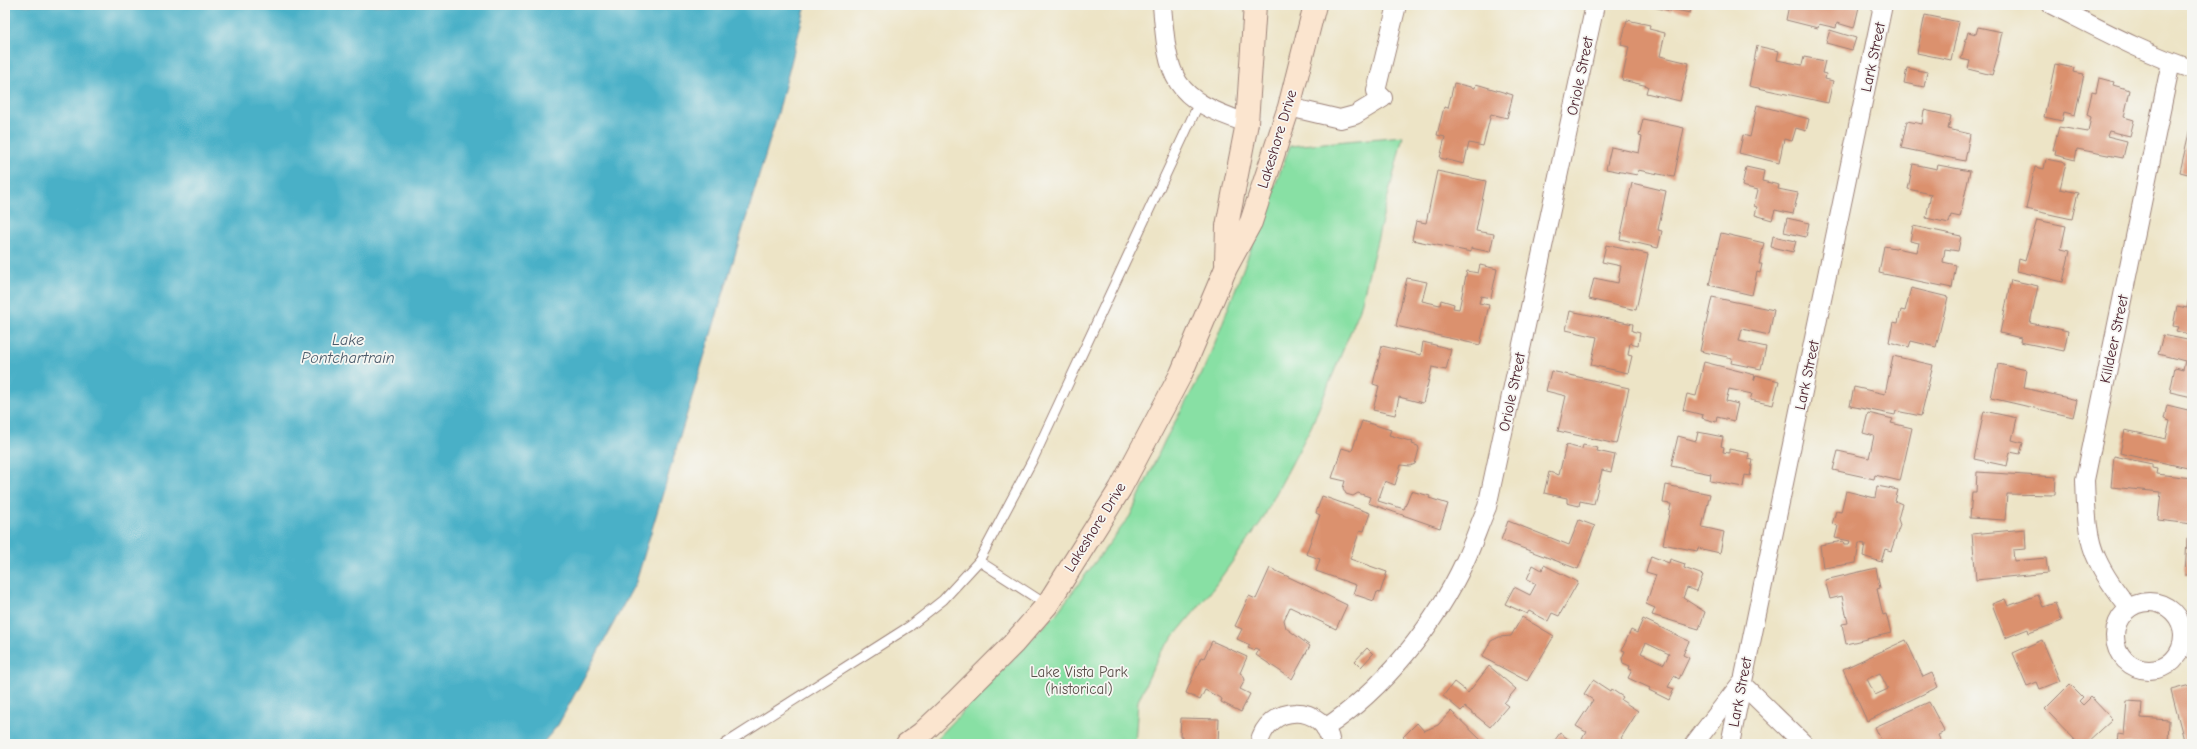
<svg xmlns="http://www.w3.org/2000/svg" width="2197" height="749" font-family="'Comic Neue',sans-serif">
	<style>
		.green { fill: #88e0a4; stroke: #698068 }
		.water { fill: #48b0c7; stroke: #496879 }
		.building { fill: #db916e; fill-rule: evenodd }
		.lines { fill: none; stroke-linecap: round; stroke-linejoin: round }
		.lane-casing { stroke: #9c8278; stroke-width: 11 }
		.street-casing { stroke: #9c8278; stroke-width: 20 }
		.secondary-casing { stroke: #9c8278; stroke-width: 24 }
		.lane { stroke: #fff; stroke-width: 9 }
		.street { stroke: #fff; stroke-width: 18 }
		.secondary { stroke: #fbe5cf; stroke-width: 22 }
		.labels { text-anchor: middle; stroke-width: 3.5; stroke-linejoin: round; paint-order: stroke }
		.street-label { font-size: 15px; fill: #4a1f2b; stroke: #f6f6f2 }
		.park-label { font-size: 15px; fill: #5a4f49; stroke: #f6f6f2 }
		.water-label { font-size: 16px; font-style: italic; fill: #495969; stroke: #f6f6f2 }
	</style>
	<rect width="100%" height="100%" fill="#f6f6f2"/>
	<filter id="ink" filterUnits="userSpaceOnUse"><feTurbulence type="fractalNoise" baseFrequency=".025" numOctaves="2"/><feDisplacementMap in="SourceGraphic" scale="8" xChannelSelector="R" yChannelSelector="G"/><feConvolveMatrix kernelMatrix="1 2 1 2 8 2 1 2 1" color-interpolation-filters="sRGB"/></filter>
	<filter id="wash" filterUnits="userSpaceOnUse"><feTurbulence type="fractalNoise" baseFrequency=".012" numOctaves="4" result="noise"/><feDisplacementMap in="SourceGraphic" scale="16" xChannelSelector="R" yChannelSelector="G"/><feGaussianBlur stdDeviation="0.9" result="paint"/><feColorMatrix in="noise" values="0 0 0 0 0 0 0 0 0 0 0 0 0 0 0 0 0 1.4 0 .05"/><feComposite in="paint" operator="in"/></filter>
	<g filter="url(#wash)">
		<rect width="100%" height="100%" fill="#ede4c6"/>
		<polygon class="green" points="1403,136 1360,309 1311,427 1261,522 1209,594 1160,653 1138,701 1135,744 932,744 1056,614 1130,516 1165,440 1203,371 1216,340 1290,146"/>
		<polygon class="water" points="5,5 806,5 778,113 636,582 558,725 542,744 5,744"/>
		<g id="blocks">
			<g class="building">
				<polygon points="1653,5 1692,5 1690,13 1671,9 1671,11 1653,7"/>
				<polygon points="1789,5 1851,5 1859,7 1854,28 1837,23 1836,28 1819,24 1818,28 1786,20"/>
				<polygon points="1925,15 1959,22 1951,60 1917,53"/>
				<polygon points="1627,20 1650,25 1649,29 1665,33 1660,56 1689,63 1680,101 1646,93 1648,86 1622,80 1629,47 1621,45"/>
				<polygon points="1978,27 2002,32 1998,51 1999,51 1992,75 1968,69 1970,61 1961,59 1968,32 1976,34"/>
				<polygon points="1830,30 1856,38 1852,50 1826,43"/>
				<polygon points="1757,46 1779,51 1777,60 1802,65 1804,57 1825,61 1822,73 1826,74 1825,79 1833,81 1828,103 1749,86"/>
				<polygon points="2055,64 2074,68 2073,72 2084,74 2075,115 2064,112 2062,121 2044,117"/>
				<polygon points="1907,68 1927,72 1924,87 1904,83"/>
				<polygon points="2099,78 2114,82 2113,85 2130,90 2124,117 2134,120 2130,136 2109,131 2107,136 2127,141 2123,158 2077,149 2075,160 2055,155 2056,150 2053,150 2059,127 2088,132 2091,117 2087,115 2092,92 2096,93"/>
				<polygon points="1454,83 1475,88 1476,84 1513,95 1507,118 1491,114 1483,146 1469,143 1464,164 1440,158 1445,137 1437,135 1444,107 1448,108"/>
				<polygon points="1757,105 1809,119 1806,131 1796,128 1792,141 1784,139 1779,163 1739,153 1743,135 1750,137"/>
				<polygon points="1924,110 1951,116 1948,129 1970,134 1965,161 1901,148 1907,121 1922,124"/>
				<polygon points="1643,119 1684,128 1674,177 1638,170 1637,175 1606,169 1611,147 1639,153 1642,137 1639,136"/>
				<polygon points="2190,128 2192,128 2192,175 2180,172"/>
				<polygon points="2046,159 2066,163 2060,189 2078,193 2072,219 2026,209 2035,167 2044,169"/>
				<polygon points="1913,164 1937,169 1938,165 1970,171 1960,217 1951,215 1949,223 1926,218 1931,194 1908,189"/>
				<polygon points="1746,167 1764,171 1762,181 1779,185 1778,189 1798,193 1793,214 1775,210 1772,220 1755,215 1757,207 1754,206 1758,190 1742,186"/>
				<polygon points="1437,171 1486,181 1476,231 1494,234 1490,252 1471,248 1471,252 1412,240 1416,221 1426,223"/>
				<polygon points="1632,183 1666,191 1658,230 1662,231 1658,248 1620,239"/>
				<polygon points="1787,218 1809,223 1806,237 1784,232"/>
				<polygon points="2037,220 2066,226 2061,249 2070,251 2063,282 2017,271 2019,259 2025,261"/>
				<polygon points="1913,226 1961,236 1958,251 1945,249 1943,262 1956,265 1952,288 1879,273 1884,246 1917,252 1919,243 1910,241"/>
				<polygon points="1721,233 1764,243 1759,264 1762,264 1760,273 1757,272 1752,295 1709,285"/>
				<polygon points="1773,236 1796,241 1793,252 1771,247"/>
				<polygon points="1606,245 1648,254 1636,310 1589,299 1594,278 1618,283 1621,266 1602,262"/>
				<polygon points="1480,265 1497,269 1491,298 1481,296 1479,303 1489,305 1480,345 1396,326 1407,278 1427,282 1422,301 1440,305 1441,300 1454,304 1453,308 1459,309 1467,271 1478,273"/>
				<polygon points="2011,280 2038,286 2030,323 2068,331 2064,351 2020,342 2021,338 2000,333"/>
				<polygon points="1911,288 1948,297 1936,347 1911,341 1909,347 1889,342 1893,322 1898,323 1901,310 1905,311"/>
				<polygon points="2190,293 2192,294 2192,335 2176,331 2178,327 2173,326 2177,306 2187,308"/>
				<polygon points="1712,297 1774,310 1769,335 1742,329 1739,341 1766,347 1761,369 1731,363 1732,358 1700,351"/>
				<polygon points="1570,311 1633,324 1632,331 1640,333 1638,345 1630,343 1628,355 1632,356 1628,373 1591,365 1597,337 1566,330"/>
				<polygon points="2163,335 2192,341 2192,397 2170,392 2175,367 2183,369 2185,361 2158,354"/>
				<polygon points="1423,342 1451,349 1446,370 1432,367 1423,403 1399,397 1395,415 1373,410 1379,386 1373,384 1382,346 1421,355"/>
				<polygon points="1893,356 1933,365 1921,416 1896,411 1895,415 1850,406 1854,387 1885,394"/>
				<polygon points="1704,362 1755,375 1754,380 1756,375 1779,381 1773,405 1750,400 1752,394 1729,389 1726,401 1738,404 1734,421 1717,417 1716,422 1702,418 1703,415 1683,410 1687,394 1696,396"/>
				<polygon points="1998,364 2027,370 2024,388 2077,400 2073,417 1991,398"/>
				<polygon points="1551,371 1629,388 1616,444 1558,431 1566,396 1546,391"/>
				<polygon points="2167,405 2192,411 2192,469 2120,453 2125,430 2166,439 2170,421 2164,419"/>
				<polygon points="1984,411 2017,418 2012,440 2023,443 2020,454 2010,452 2007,466 1974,459"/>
				<polygon points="1868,413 1893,419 1891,423 1912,428 1900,481 1875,475 1874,479 1833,470 1838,451 1869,458 1874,436 1863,433"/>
				<polygon points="1362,421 1391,430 1389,435 1413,442 1412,444 1418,446 1419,449 1415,464 1410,466 1401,465 1395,485 1385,481 1378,501 1404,509 1411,491 1430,496 1429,498 1448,504 1440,528 1368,503 1370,497 1358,493 1353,496 1346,494 1343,488 1345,481 1332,478 1342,448 1352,451"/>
				<polygon points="1698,432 1723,437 1721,446 1724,447 1723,452 1729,453 1729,449 1749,453 1748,459 1753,460 1750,476 1745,475 1743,487 1710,481 1711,474 1671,466 1678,436 1696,441"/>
				<polygon points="1566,445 1582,449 1583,445 1598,448 1597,451 1615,455 1611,472 1602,470 1594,504 1580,501 1579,506 1567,503 1567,498 1544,493 1549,472 1559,475"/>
				<polygon points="2114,456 2152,464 2152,468 2157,469 2156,474 2192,478 2192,524 2158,520 2161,492 2111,487"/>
				<polygon points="1977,472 2056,477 2055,495 2007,494 2005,520 1970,518 1972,492 1976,492"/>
				<polygon points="1666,485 1710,494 1702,527 1724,532 1720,553 1698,548 1697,551 1663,544 1671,504 1663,503"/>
				<polygon points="1877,486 1898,490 1895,501 1902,504 1898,519 1900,525 1891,551 1885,549 1881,562 1863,556 1865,544 1859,543 1856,563 1823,568 1820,545 1843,541 1844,544 1849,544 1850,541 1835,538 1838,526 1832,524 1836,511 1841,512 1846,491 1875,498"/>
				<polygon points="1322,496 1370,513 1364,531 1360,530 1350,559 1387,572 1380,593 1377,592 1374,601 1353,594 1356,585 1316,571 1320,559 1306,554 1320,515 1316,513"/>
				<polygon points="1579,520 1595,526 1578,569 1501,540 1508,521 1569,545"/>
				<polygon points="2025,529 2026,549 2013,550 2014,561 2046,558 2048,573 1976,580 1972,534"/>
				<polygon points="2187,539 2192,539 2192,575 2185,575"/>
				<polygon points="1651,556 1669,563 1670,559 1685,564 1684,568 1703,575 1697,591 1687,588 1683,598 1705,612 1699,629 1652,615 1655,608 1646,604 1656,575 1646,572"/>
				<polygon points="1533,565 1542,570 1544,565 1578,582 1559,616 1552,613 1548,621 1529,611 1527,614 1505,604 1514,587 1530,595 1536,584 1527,579"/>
				<polygon points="1270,568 1347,605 1336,629 1290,607 1284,620 1286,628 1310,646 1292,679 1256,655 1259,650 1255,648 1253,650 1248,648 1250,645 1237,639 1242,629 1235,626 1249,596 1256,599"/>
				<polygon points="1876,568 1880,588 1877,589 1883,615 1886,614 1891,633 1846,644 1842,624 1848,623 1842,596 1830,599 1825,580"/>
				<polygon points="2038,595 2043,607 2055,603 2062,621 2029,633 2028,629 2005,638 1992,604 2005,599 2008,606"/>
				<polygon points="1522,617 1554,636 1527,681 1482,657 1491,641 1499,637 1511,636"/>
				<path d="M1643,619L1689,641L1683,655L1689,658L1679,679L1674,676L1668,687L1674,689L1669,700L1649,690L1650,688L1628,678L1632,670L1629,669L1630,666L1623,663L1622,658L1625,651L1622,650L1631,630L1637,633ZM1646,643L1669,654L1664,664L1641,653Z"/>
				<path d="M1906,640L1923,677L1932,673L1938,687L1867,721L1843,669ZM1880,673L1888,689L1875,695L1867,679Z"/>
				<polygon points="2042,640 2060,681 2040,689 2037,682 2027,686 2013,653"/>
				<polygon points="1212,641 1247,657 1240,673 1243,675 1245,680 1240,689 1250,694 1241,712 1221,702 1222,699 1205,690 1200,700 1186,693 1201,657 1204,658"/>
				<polygon points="1367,648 1373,654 1361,667 1355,661"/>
				<polygon points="1489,666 1516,689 1504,703 1508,706 1490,727 1465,707 1461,711 1443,696 1454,682 1468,693"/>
				<polygon points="1593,680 1610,691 1611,689 1623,697 1621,700 1638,711 1621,738 1630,744 1590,744 1582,739 1586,732 1576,726 1593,700 1584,694"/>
				<polygon points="2070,684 2083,697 2079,701 2083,705 2091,697 2112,719 2085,744 2079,744 2045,709"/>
				<polygon points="2190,685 2192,695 2192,744 2185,744 2171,690"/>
				<polygon points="2127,701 2142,702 2141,718 2169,720 2168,744 2117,744 2118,734 2124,735"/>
				<polygon points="1929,702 1945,732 1938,735 1942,744 1883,744 1875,727"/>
				<polygon points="1451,711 1482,741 1479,744 1410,744 1403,737 1417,723 1424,731 1438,725"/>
				<polygon points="1181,718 1219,719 1218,744 1182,744 1182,736 1180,736"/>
				<polygon points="1560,733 1575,744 1552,744"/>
			</g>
		</g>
	</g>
	<g filter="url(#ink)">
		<use href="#blocks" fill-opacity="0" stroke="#9c8278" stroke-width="1"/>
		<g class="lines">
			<defs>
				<g id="lane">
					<polyline points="979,561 1047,605"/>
					<polyline points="725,744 910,626 943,600 979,561 1033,459 1199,103"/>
				</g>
				<g id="street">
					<path d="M1162,5C1168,79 1171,98 1247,123"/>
					<path d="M2052,5C2098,28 2143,53 2192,69"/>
					<polyline points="1289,107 1340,119 1355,115 1383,98 1376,91 1397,5"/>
					<circle cx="2149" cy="636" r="34"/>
					<path d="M2129,608C2117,593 2105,577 2097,559C2086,538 2086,504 2085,480L2171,62"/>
					<path d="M1325,728C1383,690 1436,624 1465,561C1473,544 1479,525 1487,507L1595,5"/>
					<path d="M1259,744C1267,703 1325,702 1331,744"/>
					<polyline points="1694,744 1741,683 1804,744"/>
					<polyline points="1730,744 1883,5"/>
				</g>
				<g id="secondary">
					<polyline points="1226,263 1227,226 1247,123 1255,5"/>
					<polyline points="907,744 922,733 956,701 1013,644 1047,605 1120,489 1181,374 1226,268 1251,222 1289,107 1315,5"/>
				</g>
			</defs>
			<use href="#lane" class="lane-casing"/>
			<use href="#street" class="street-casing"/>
			<use href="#secondary" class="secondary-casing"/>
			<use href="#lane" class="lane"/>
			<use href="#street" class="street"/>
			<use href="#secondary" class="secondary"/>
		</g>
	</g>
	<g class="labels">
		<g class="street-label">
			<text transform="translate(1873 57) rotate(-78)" y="5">Lark Street</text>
			<text transform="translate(1580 76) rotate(-78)" y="5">Oriole Street</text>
			<text transform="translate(1277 139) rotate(-73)" y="5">Lakeshore Drive</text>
			<text transform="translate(2114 339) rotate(-78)" y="5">Killdeer Street</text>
			<text transform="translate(1807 375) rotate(-78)" y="5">Lark Street</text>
			<text transform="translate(1512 392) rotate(-78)" y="5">Oriole Street</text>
			<text transform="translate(1095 527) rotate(-58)" y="5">Lakeshore Drive</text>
			<text transform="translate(1740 692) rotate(-79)" y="5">Lark Street</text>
		</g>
		<g class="park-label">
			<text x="1079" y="677">Lake Vista Park<tspan x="1079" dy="17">(historical)</tspan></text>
		</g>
		<g class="water-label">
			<text x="348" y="345">Lake<tspan x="348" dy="18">Pontchartrain</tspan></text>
		</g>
	</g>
	<rect width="2197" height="749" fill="none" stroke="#f6f6f2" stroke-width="20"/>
</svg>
